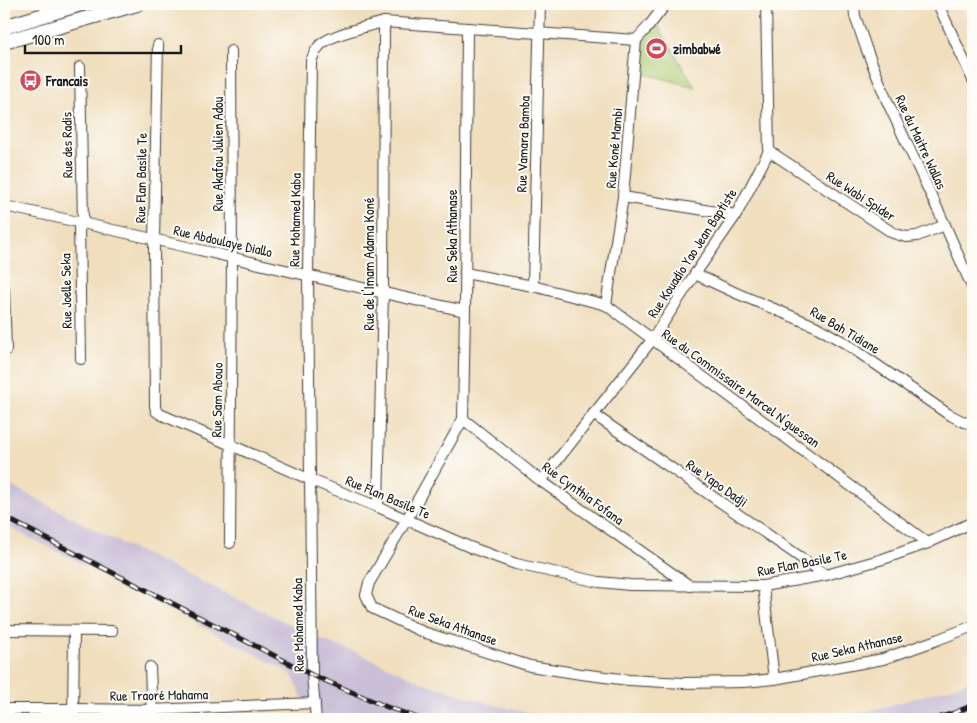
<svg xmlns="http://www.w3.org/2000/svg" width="977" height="723" font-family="'Patrick Hand',sans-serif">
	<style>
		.industrial { fill: #c9bfd7 }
		.green { fill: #aaca72; stroke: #637347 }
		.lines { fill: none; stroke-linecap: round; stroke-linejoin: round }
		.minor-casing { stroke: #3c3934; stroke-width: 12 }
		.secondary-casing { stroke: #3c3934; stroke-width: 16 }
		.minor { stroke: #fff; stroke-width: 10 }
		.secondary { stroke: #fff; stroke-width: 14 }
		.rail-casing { stroke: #1c1c1c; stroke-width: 5 }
		.rail { stroke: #fdfcf7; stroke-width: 3; stroke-dasharray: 9; stroke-linecap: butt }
		.labels { text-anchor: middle; stroke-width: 4; stroke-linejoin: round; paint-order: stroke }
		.poi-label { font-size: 14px; font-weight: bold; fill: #1c1c1c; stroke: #fdfcf7; text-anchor: start }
		.street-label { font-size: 14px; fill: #1c1c1c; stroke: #fdfcf7 }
	</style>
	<rect width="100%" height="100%" fill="#fdfcf7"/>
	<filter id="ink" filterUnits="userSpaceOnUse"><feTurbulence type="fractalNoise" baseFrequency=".02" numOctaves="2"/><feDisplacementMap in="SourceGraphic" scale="10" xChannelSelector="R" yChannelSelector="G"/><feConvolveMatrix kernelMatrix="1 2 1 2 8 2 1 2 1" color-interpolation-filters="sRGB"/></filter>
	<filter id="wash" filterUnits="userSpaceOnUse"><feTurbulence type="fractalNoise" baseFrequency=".0096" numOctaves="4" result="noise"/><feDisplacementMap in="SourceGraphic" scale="20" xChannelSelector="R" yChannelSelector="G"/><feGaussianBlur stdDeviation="1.12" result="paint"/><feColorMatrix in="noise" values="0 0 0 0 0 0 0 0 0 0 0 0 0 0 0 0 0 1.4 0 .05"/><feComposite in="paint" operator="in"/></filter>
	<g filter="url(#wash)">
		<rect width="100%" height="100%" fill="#f0debd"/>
		<g class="industrial">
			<polygon points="4,482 109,537 322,640 356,652 421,682 498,706 559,719 312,719 291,673 90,568 4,525"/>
			<polygon points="973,679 973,717 968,719 835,719 892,705 953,687"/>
		</g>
		<polygon class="green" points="657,24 695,87 638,72 634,70 642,56 643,42"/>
	</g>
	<g filter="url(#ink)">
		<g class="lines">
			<defs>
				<g id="minor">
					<polyline points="854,4 855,16 866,48 887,101 945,225 973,289"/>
					<polyline points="938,4 973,80"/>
					<polyline points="467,28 465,311 463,419 407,519 369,583 366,595 372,608 423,632 530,666 581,674 629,680 683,683 744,682 774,679 824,670 883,659 934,641 973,626"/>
					<polyline points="158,45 154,240 155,406 156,411 160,414 311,480 378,507 472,548 516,564 599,582 630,585 763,586 826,575 883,559 928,543 973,522"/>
					<polyline points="80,67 83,222"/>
					<polyline points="769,151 893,233 906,237 917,236 945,225"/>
					<polyline points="623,197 736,215"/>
					<path d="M4,206C158,238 311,278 465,311"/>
					<polyline points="79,222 81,359"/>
					<polyline points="465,273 533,286 606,305 928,543"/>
					<polyline points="695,274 736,293 815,326 845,343 948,414 964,422 973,424"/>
					<polyline points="533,286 540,4"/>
					<polyline points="4,290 6,350"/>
					<polyline points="606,305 623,197 636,40 648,27 666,4"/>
					<polyline points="593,414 826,575"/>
					<polyline points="463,419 541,481 690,586"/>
					<polyline points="541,481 652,340 695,274 736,215 769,151 766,4"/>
					<polyline points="378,507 383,293 384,22"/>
					<polyline points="230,543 232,258 231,51"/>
					<polyline points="763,586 774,679"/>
					<polyline points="4,630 112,631"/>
					<polyline points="150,667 152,719"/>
					<polyline points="4,709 73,709 151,710 315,703"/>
					<polyline points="73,719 74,631"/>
					<path d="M316,719L312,675L308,275L311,61C314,54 317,46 324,42C337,33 368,26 384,22L636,40"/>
				</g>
				<g id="secondary">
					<polyline points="4,27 81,4"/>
					<polyline points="4,42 137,4"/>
				</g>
			</defs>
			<use href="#minor" class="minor-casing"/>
			<use href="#secondary" class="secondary-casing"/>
			<use href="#minor" class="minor"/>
			<use href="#secondary" class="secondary"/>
			<defs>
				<g id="rail">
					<polyline points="4,517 312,675 387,707 421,719"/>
					<polyline points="935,719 954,713 973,705"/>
				</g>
			</defs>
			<use href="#rail" class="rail-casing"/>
			<use href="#rail" class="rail"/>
		</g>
	</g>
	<defs>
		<symbol id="stadium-disc" viewBox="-11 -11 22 22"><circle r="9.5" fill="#d1495b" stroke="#fdfcf7"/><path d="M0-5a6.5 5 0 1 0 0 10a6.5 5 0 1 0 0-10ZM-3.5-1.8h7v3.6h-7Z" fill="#fff"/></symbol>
		<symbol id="bus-disc" viewBox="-11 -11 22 22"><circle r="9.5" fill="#d1495b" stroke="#fdfcf7"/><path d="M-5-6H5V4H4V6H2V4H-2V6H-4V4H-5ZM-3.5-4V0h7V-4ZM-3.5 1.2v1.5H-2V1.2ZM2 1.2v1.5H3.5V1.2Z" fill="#fff"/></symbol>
	</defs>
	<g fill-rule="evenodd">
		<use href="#stadium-disc" x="644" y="36" width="25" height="25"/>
		<use href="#bus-disc" x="18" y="68" width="25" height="25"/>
	</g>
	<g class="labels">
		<g class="poi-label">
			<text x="673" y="54">zimbabwé</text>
			<text x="46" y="86">Francais</text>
		</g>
		<g class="street-label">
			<text transform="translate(921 142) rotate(65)" y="5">Rue du Maitre Wallas</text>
			<text transform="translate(523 144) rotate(-88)" y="5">Rue Vamara Bamba</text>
			<text transform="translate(67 145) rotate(-91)" y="5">Rue des Radis</text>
			<text transform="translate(614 148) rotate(-85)" y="5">Rue Koné Mambi</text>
			<text transform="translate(218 154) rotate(-90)" y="5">Rue Akafou Julien Adou</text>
			<text transform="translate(141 178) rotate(-89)" y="5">Rue Flan Basile Te</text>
			<text transform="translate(861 196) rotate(33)" y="5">Rue Wabi Spider</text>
			<text transform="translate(295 220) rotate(-89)" y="5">Rue Mohamed Kaba</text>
			<text transform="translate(452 236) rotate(-90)" y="5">Rue Seka Athanase</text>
			<text transform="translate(223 241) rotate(13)" y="5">Rue Abdoulaye Diallo</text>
			<text transform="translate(692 253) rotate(-57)" y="5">Rue Kouadio Yao Jean Baptiste</text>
			<text transform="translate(369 264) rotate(-90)" y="5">Rue de l'Imam Adama Koné</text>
			<text transform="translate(66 291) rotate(-91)" y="5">Rue Joelle Seka</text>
			<text transform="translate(845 330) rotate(31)" y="5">Rue Bah Tidiane</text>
			<text transform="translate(741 388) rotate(36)" y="5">Rue du Commissaire Marcel N'guessan</text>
			<text transform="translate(217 400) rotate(-89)" y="5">Rue Sam Abouo</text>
			<text transform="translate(717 483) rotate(35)" y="5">Rue Yapo Dadji</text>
			<text transform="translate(583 493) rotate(36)" y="5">Rue Cynthia Fofana</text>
			<text transform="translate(388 497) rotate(23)" y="5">Rue Flan Basile Te</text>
			<text transform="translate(802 563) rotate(-11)" y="5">Rue Flan Basile Te</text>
			<text transform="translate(298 625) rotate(-91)" y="5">Rue Mohamed Kaba</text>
			<text transform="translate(453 625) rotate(20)" y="5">Rue Seka Athanase</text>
			<text transform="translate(857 647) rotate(-13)" y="5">Rue Seka Athanase</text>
			<text transform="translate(159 695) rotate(-1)" y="5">Rue Traoré Mahama</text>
		</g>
	</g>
	<rect width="977" height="723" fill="none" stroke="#fdfcf7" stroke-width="20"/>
	<path d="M25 45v8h156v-8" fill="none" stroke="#1c1c1c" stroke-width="2.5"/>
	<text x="32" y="45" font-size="15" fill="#1c1c1c" stroke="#fdfcf7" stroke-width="4" paint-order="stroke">100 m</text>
</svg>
